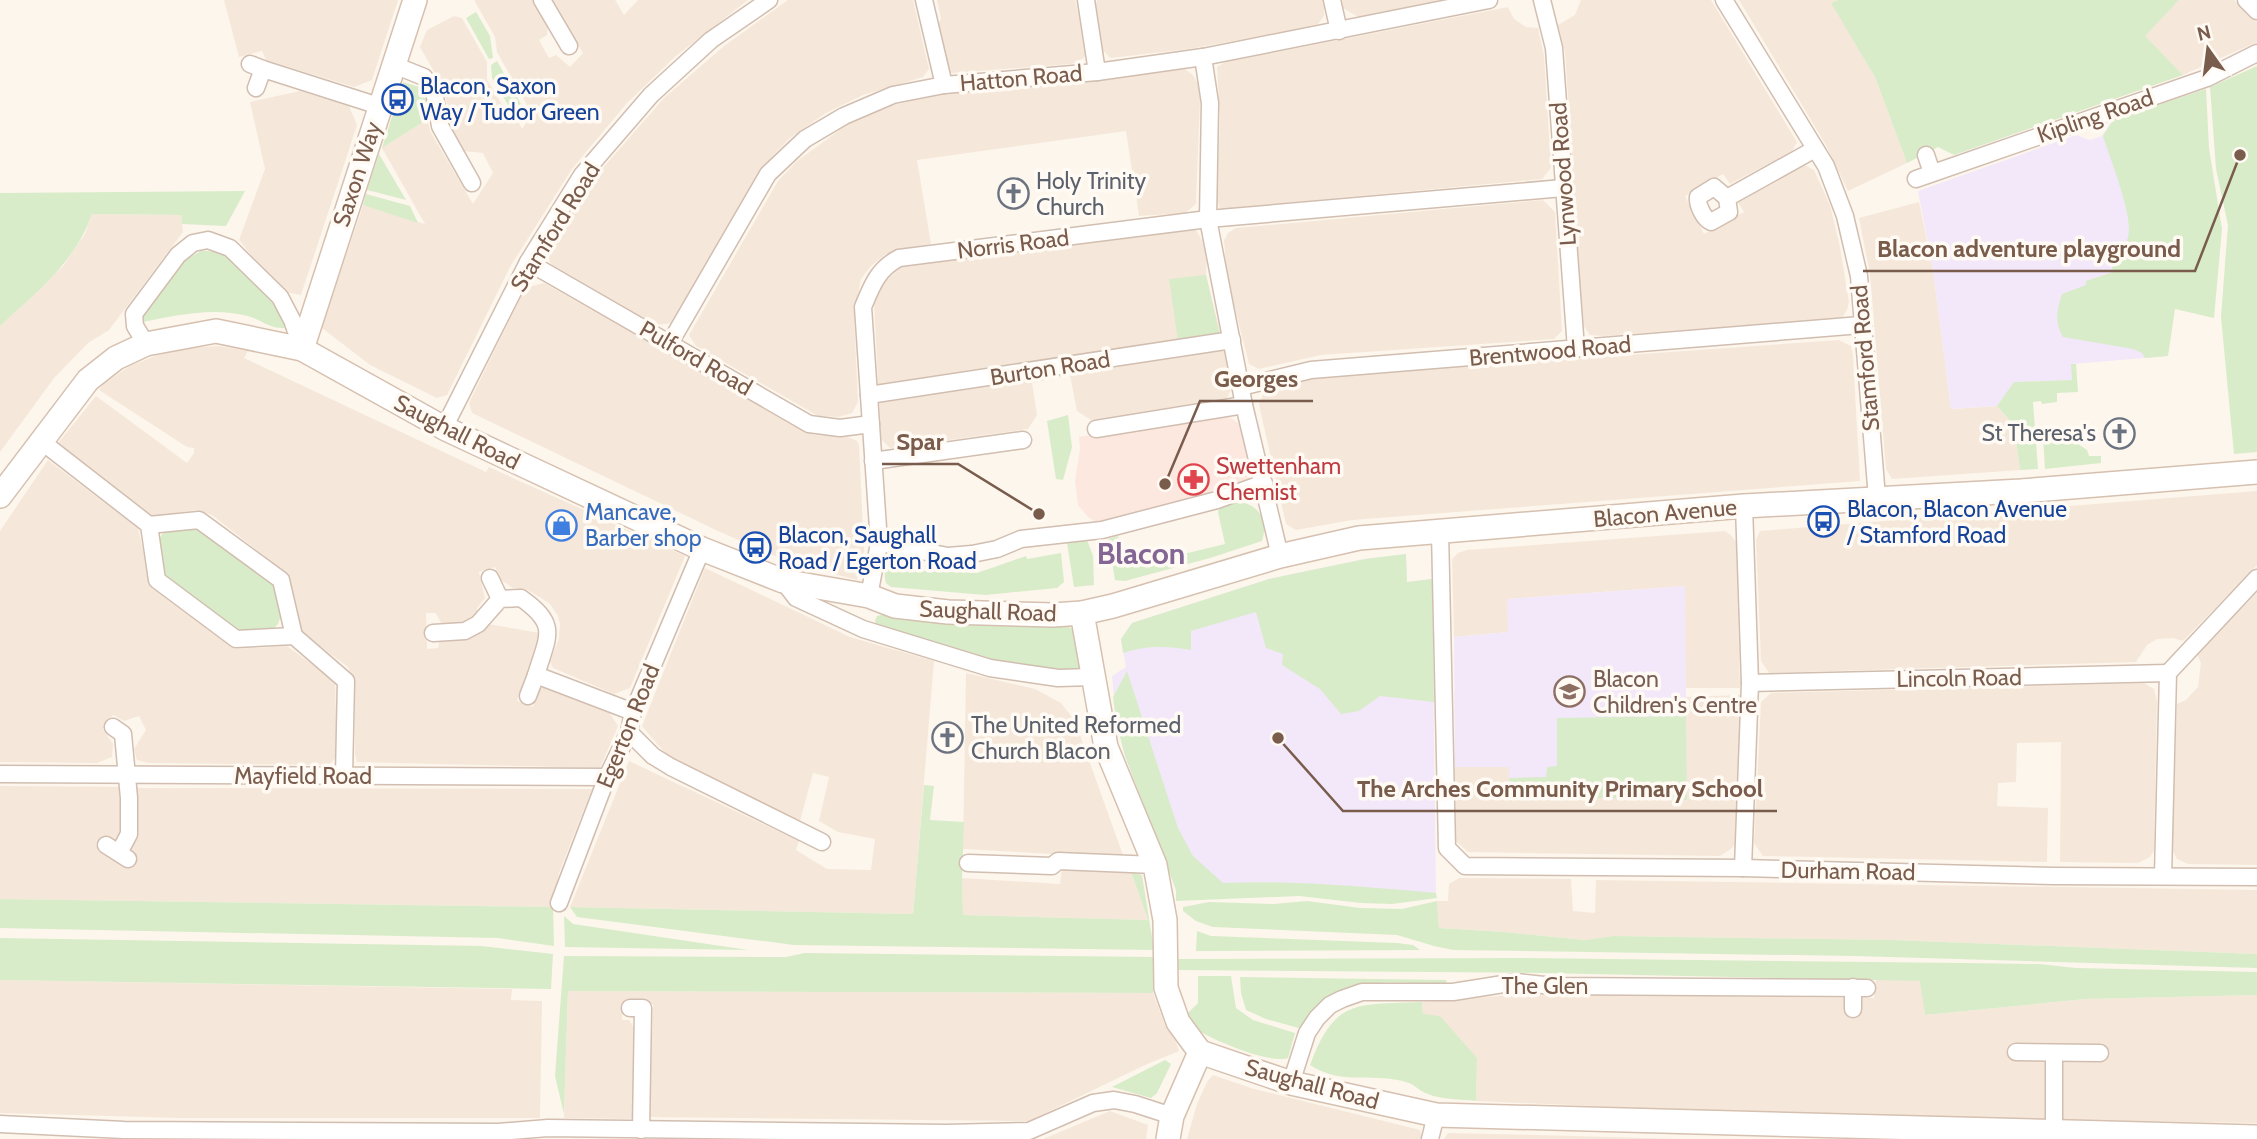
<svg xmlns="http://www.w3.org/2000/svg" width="2257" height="1139" font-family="Cabin,sans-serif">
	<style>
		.residential { fill: #f5e8da }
		.commercial { fill: #fde8e0 }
		.education { fill: #f3e8fa }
		.green { fill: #d8ecc9 }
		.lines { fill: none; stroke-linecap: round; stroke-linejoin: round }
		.street-casing { stroke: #d1beb0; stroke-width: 19 }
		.secondary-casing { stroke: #d6c0b0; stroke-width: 26 }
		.street { stroke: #fff; stroke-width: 16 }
		.secondary { stroke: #fff; stroke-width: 23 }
		.labels { text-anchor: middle; stroke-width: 7; stroke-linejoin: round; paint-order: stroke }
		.street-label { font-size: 23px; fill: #7a5c4d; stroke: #fffaf3 }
		.transit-label { font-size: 23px; fill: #164399; stroke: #fffaf3; text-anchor: start }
		.worship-label { font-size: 23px; fill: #5b616d; stroke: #fffaf3; text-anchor: start }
		.health-label { font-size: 23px; fill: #be3a42; stroke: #fffaf3; text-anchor: start }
		.shop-label { font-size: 23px; fill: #366cbe; stroke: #fffaf3; text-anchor: start }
		.education-label { font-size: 23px; fill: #785e54; stroke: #fffaf3; text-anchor: start }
		.district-label { font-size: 30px; font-weight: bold; fill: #846695; stroke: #fffaf3 }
		.leader { fill: none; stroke: #7a5c4d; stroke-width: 2.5 }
		.callout-dot { fill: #7a5c4d; stroke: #fffaf3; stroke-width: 2.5 }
		.callout-label { font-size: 24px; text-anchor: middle; font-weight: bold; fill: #7a5c4d; stroke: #fffaf3; stroke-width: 7; stroke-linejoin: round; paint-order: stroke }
	</style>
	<rect width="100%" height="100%" fill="#fdf6ec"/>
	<g class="residential">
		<polygon points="224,0 398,0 372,80 354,87 266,60 262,51 239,57"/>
		<polygon points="474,0 533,0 548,23 547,35 539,40 549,58 556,55 570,67 583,53 552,0 615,0 624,15 638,0 748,0 676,56 627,103 572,169 510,267 447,395 437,398 370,365 322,328 363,205 425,224 382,148 428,119 430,131 473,204 493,173 483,153 463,151 453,132 444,89 420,47 427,30 454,16 462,18 487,62 487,80 509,116 514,114 522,129 532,114 497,52 495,37"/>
		<polygon points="788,0 913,0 929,69 923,77 863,95 826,113 790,138 763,166 673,323 656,325 551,264 547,255 550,243 602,169 664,98 724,46"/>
		<polygon points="937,0 1075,0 1087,51 1084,58 1072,64 952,73 945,68 937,27 941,19"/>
		<polygon points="1097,0 1323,0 1324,8 1324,16 1318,24 1304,28 1189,49 1110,58 1101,48 1095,11"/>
		<polygon points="1342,0 1443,0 1360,18 1343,8"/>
		<polygon points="1581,0 1711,0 1797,142 1792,151 1730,184 1723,174 1685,196 1704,234 1744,212 1737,201 1803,164 1814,170 1830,205 1840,247 1849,301 1847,310 1842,318 1603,336 1590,335 1583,325 1565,52 1558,25 1575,15"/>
		<polygon points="1739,0 1838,0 1832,3 1875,77 1907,163 1848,191 1826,145"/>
		<polygon points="2179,0 2234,0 2257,22 2257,42 2183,75 2144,36"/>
		<polygon points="1508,7 1514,19 1526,27 1538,28 1544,56 1551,168 1542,179 1220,209 1217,200 1220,118 1217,67 1225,62"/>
		<polygon points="1185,69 1193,75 1199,86 1200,99 1196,204 1185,213 1139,216 1126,131 917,160 931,244 886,254 871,266 861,279 854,317 858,402 852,413 839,417 818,416 696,346 689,335 778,181 797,161 848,124 885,107 948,93"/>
		<polygon points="300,91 349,106 357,125 301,295 280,291 239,240 265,169 250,102"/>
		<polygon points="1543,200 1555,212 1562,331 1554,339 1321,355 1259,369 1249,364 1227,277 1224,240 1228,233 1236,228"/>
		<polygon points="1919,202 1933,270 1951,409 1997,406 2014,425 2020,470 1892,479 1886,469 1870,274 1859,218"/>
		<polygon points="92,214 181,215 183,232 109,330 88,343 54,378 0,452 0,326 63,266 85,234"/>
		<polygon points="1180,229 1196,230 1204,244 1207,258 1206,275 1233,385 1227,398 1091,420 1077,411 1070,375 1032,383 1037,415 1028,429 890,448 881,439 874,303 879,288 901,267"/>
		<polygon points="544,283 814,435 845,436 857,441 859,445 864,551 857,580 789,562 718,531 472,413 469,403 525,288"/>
		<polygon points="1839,340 1851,346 1853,356 1860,481 1352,520 1296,530 1286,524 1259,405 1264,392 1314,377"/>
		<polygon points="219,346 248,351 244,358 486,472 489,467 685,556 630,688 614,694 553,668 550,662 559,638 560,624 558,616 550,604 541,598 528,590 513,588 501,580 495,567 479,572 485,598 477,608 477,616 467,624 454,627 441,623 436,613 426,613 427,649 438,648 440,639 488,624 540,633 517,701 533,707 539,689 545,687 607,709 618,726 600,768 357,762 355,754 355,684 348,667 301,632 287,574 212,515 195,510 154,517 60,448 58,443 96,396 187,463 194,453 194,448 187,447 99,390 104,383 130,366 155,356 186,348"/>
		<polygon points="48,460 138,528 151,585 235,649 287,646 335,681 337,756 329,765 148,763 137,760 134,749 146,730 139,716 124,721 113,715 103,729 113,744 112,757 97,763 0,762 0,531"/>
		<polygon points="2257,491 2257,565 2183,641 2173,638 2157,639 2147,645 2136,662 1769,673 1761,661 1756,540 1760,531"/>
		<polygon points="1725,531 1731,535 1736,542 1740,688 1685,688 1685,586 1508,599 1508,632 1454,637 1452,559 1458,553 1467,550"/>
		<polygon points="705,568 850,637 934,661 913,914 570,907 629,761 799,841 796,850 827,869 871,870 875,839 838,832 819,821 829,777 813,773 800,821 669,758 642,726"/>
		<polygon points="2257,593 2257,865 2188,864 2177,859 2172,850 2177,704 2186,700 2198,687 2201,663 2197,654"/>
		<polygon points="966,673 1035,689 1061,703 1075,721 1124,858 963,849"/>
		<polygon points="2144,683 2154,689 2157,701 2154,851 2150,857 2138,863 2060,862 2061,742 2017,743 2016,782 1998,783 1997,806 2048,808 2047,862 1763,856 1754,843 1761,702 1771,693"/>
		<polygon points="1741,695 1737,842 1731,849 1720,856 1468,852 1456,841 1455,767 1509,767 1509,796 1687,800 1685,697"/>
		<polygon points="0,786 122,787 123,833 120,838 111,841 135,856 131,851 129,843 134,793 137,788 592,789 559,873 553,907 0,899"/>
		<polygon points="1062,867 1131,872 1148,920 963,915 962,878 1060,884"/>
		<polygon points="1459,878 1571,879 1573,911 1595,913 1596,880 2257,890 2257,954 1892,940 1613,936 1585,940 1504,932 1439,928 1437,901 1448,901 1449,884"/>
		<polygon points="1876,978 1921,981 1925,1015 2086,999 2257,995 2257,1123 1821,1116 1476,1101 1477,1058 1423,1014 1422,1002 1523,994 1874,998"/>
		<polygon points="0,980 512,989 511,1000 542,1001 540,1118 182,1118 0,1113"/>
		<polygon points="568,991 1153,993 1165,1025 1175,1039 1179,1051 1145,1065 1029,1121 650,1117 653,1004 623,1003 622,1020 629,1020 636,1031 632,1119 564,1118"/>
		<polygon points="1213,1075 1251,1088 1420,1130 1422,1139 1187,1139 1197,1104 1207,1082"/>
		<polygon points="1110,1111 1148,1125 1146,1139 1043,1139"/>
		<polygon points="1448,1133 1537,1135 1681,1139 1444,1139"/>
	</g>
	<polygon class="commercial" points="1220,414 1231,418 1243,427 1251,467 1249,478 1240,486 1200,501 1096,522 1088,517 1078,505 1075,481 1080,449 1079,437"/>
	<g class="education">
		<polygon points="2113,120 2168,356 2072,364 2072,380 2015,382 1997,406 1951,409 1933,270 1918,191 2076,135 2090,140 2102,136"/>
		<polygon points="1406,554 1407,582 1432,579 1436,893 1257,882 1176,890 1125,756 1116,721 1112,676 1126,667 1121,639 1132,623 1269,579 1365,559"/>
		<polygon points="1685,586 1687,800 1508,796 1509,767 1455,767 1454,637 1508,632 1507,599"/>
	</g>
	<g class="green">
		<polygon points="1838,0 2179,0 2145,36 2183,75 1954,155 1938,147 1907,163 1875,77 1831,3"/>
		<polygon points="476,12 490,36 493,58 489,59 466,18"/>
		<polygon points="497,61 521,104 511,110 492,78 491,65"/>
		<polygon points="2257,66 2257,452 2234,454 2221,317 2228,225 2216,169 2210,87"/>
		<polygon points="403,82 426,89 430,110 428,119 382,148"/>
		<path d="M2206,89L2209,148L2222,229L2214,318L2175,309L2168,356L2145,358L2142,353L2133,349L2063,337C2054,321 2057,311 2062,294L2086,285V281L2113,272L2110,257C2117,252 2126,247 2128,237C2134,217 2110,159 2103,136L2113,120Z"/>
		<polygon points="379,154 406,200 367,190"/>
		<path d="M245,191L226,226L182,224L181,215L92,214C75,263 37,291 0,326V193Z"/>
		<polygon points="366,194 410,206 418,223 363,205"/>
		<path d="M201,251C206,251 213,251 217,252C240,260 275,302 286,324L284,328C271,329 261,320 248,316C212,307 178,315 142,322L140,314L180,263Z"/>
		<polygon points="1206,275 1220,336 1178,341 1169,279"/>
		<polygon points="2071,364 2076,364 2078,392 2057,393 2057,402 2042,404 2041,401 2033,402 2038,469 2020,470 2014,425 1997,406 2014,382 2072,380"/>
		<polygon points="1068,415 1072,447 1063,480 1056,479 1047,421"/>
		<polygon points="2075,432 2078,444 2087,450 2089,456 2101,456 2101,463 2045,469 2043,436"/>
		<path d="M1235,501C1258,503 1269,519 1262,541L1210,558L1125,581L1115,580L1108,539L1118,536L1126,568L1225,544L1218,512L1220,506Z"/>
		<polygon points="201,526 274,580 282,612 278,624 270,632 237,633 164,575 157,544 162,534 174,527"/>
		<polygon points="1087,540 1093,556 1094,585 1074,587 1067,543"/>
		<path d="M901,553L922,558L921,571L977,573L1026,556L1027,559L1061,553L1064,582L1057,588L985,595L891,587L886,583C882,567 887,559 901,553Z"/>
		<path d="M1406,554L1407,582L1432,579L1434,702L1380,696L1359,711L1341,714L1320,689L1282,665L1283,654L1266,648L1256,612L1191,631V650C1166,646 1147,645 1123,653L1121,639L1132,623L1269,579L1365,559Z"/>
		<path d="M885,614L938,622L1030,627L1063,624L1076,631L1086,669C1042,685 924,642 877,628L875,621L877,616Z"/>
		<path d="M1127,671L1178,828L1193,856L1223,883C1293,880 1365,887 1436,893L1437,898L1392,904L1361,903L1299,896L1176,901V890L1125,756L1116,721L1113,697Z"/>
		<polygon points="1686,716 1687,800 1508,796 1509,778 1546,777 1547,767 1557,766 1557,718"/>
		<polygon points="924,785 934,786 930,820 964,822 962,878 963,915 1148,920 1131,872 1142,875 1154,950 794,945 577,917 570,907 913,914"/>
		<polygon points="0,899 553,907 554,946 498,938 0,928"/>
		<polygon points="1307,901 1360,908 1402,909 1437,901 1439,928 1504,932 1585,940 1613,936 1892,940 2257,954 2257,968 1855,956 1453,950 1434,946 1397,935 1213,927 1196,921 1183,911 1183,907 1209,902 1274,904"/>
		<polygon points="564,916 573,924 748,950 565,947"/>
		<polygon points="1197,931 1211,936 1397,943 1413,945 1420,950 1196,951"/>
		<polygon points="0,938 481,946 553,954 551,989 0,980"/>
		<polygon points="805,953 1154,957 1153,993 568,991 564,1114 555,1076 564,956 786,957"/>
		<polygon points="1524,958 1962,963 2039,964 2076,968 2257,972 2257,995 2086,999 1925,1015 1920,981 1543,973 1178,970 1178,959"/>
		<path d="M1198,976H1231L1236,1008L1253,1020L1295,1033L1288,1058C1270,1064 1218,1042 1201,1032C1195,1028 1191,1020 1187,1014L1198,1003Z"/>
		<path d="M1240,977L1446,980L1447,984C1415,984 1363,977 1334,993C1320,1000 1311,1017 1302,1029L1266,1019L1246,1010L1241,993Z"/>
		<path d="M1422,1002L1423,1014L1440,1016L1477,1058L1476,1101C1461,1099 1442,1100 1428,1094C1421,1092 1416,1086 1409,1083C1375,1071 1344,1087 1310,1065C1335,997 1358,1005 1422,1002Z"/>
		<polygon points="1165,1060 1171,1064 1157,1093 1151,1098 1112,1087"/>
	</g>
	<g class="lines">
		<defs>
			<g id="street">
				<polyline points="542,0 569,46"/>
				<polyline points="924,0 944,85"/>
				<polyline points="1086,0 1097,72"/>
				<polyline points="1332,0 1339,31"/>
				<polyline points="1542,0 1554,48 1576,349"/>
				<polyline points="1724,0 1826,166 1845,216 1859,276 1877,498"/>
				<polyline points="2246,0 2257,11"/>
				<polyline points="1203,57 1210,103 1208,219 1244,405 1280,556"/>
				<polyline points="250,64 263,69 256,88"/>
				<polyline points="394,65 424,77 434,91 440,126 472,183"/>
				<polyline points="263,69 379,106"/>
				<polyline points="1926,155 1932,173"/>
				<polyline points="1916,179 2207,78 2257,53"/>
				<path d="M1727,198L1714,187L1698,197C1697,205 1704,219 1711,222L1729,212L1727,198L1815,149"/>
				<polyline points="528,262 809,424 840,428 871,424"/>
				<polyline points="670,343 768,174 805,139 844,116 893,95 944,85 1097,72 1203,57 1489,0"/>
				<polyline points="146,344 135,326 134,314 178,255 193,243 208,240 230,248 280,297 292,320 302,349"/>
				<polyline points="1241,387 1311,370 1861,325"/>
				<polyline points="869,395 1232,340"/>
				<polyline points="444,428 528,262 582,175 651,95 711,40 769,0"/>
				<polyline points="1096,429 1244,405"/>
				<polyline points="41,441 149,525 157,580 236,639 294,636 346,681 344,776"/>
				<polyline points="873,461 1023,440"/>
				<polyline points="149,525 199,520 281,580 294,636"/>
				<polyline points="1440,531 1447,848 1465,866 1743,868 2053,876 2257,877"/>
				<polyline points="879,543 948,556 972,554 997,549 1021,539 1102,530 1217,500 1264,483"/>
				<polyline points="490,578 500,599"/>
				<polyline points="783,581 796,598 863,629 990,668 1058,678 1093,677"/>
				<path d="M869,596L879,543L863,307C872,285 878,269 899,258L1208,219L1563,188"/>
				<path d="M433,633L465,631L478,624L500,599L521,598C559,625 548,635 536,675L633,712"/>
				<polyline points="1750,683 2168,673"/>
				<polyline points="528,696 536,675"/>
				<polyline points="113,727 123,734 129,798 129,834 119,853"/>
				<polyline points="629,732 653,756 671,767 822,842"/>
				<polyline points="0,774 607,777"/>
				<polyline points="106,845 128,859"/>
				<polyline points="968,863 1052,866 1058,861 1155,865"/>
				<polyline points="1743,868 1750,683 1744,506"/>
				<polyline points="2163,876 2168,673 2257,578"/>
				<polyline points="559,903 607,777 629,732 633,712 702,549"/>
				<polyline points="1853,987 1853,1009"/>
				<polyline points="630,1008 643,1008 641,1130"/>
				<polyline points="2016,1052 2100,1053"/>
				<polyline points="2054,1053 2054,1133"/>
				<polyline points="1291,1083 1307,1033 1317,1018 1330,1005 1342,999 1362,992 1453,992 1516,982 1553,986 1867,988"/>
				<polyline points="0,1124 124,1130 498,1132 548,1128 946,1133 1029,1131 1093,1103 1114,1100 1135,1104 1172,1116"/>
				<polyline points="1430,1139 1436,1115"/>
			</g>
			<g id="secondary">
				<polyline points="302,349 415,0"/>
				<polyline points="0,496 88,380 116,358 146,344 216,331 302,349 444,428 702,549 783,581 869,596 895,606 948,612 1053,615 1082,613 1113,606 1280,556 1359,538 1744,506 2021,491 2257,472"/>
				<polyline points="1082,613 1106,747 1155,865 1165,920 1166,988 1178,1022 1200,1052 1291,1083 1436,1115 2257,1137"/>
				<polyline points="1168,1139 1172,1116 1200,1052"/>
			</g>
		</defs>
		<use href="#street" class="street-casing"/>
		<use href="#secondary" class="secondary-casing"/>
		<use href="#street" class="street"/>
		<use href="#secondary" class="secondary"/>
	</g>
	<defs>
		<symbol id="bus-ring" viewBox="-11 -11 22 22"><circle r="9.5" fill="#fffaf3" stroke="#1a4fb4" stroke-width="1.5"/><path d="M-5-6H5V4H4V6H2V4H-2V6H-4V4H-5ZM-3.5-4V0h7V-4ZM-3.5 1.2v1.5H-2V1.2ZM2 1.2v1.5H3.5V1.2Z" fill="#1a4fb4"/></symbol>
		<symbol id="church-ring" viewBox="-11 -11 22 22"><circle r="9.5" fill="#fffaf3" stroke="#6b7280" stroke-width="1.5"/><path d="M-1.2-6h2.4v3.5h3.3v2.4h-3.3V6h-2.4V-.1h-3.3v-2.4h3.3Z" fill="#6b7280"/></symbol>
		<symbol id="pharmacy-ring" viewBox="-11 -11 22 22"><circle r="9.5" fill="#fffaf3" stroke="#e0444e" stroke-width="1.5"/><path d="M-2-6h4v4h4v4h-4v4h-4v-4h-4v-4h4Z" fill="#e0444e"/></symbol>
		<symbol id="shop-ring" viewBox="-11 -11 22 22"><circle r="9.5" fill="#fffaf3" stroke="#3f7fe0" stroke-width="1.5"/><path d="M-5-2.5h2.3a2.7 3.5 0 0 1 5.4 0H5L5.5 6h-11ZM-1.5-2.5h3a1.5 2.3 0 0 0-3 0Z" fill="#3f7fe0"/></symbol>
		<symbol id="school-ring" viewBox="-11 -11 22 22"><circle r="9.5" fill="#fffaf3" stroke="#8d6e63" stroke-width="1.5"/><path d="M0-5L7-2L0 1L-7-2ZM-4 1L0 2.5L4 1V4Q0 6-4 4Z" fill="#8d6e63"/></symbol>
	</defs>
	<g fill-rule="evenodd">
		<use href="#bus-ring" x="380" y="82" width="35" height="35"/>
		<use href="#church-ring" x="996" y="176" width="35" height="35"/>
		<use href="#church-ring" x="2102" y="416" width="35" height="35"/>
		<use href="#pharmacy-ring" x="1176" y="462" width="35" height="35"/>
		<use href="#bus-ring" x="1806" y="504" width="35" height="35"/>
		<use href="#shop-ring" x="544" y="508" width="35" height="35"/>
		<use href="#bus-ring" x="738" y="530" width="35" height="35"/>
		<use href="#school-ring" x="1552" y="674" width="35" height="35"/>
		<use href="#church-ring" x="930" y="720" width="35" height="35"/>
	</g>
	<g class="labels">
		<g class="street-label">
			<text transform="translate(1021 78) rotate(-5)" y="8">Hatton Road</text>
			<text transform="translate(2095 116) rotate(-19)" y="8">Kipling Road</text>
			<text transform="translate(357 174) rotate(-72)" y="8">Saxon Way</text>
			<text transform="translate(1563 174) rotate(-94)" y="8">Lynwood Road</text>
			<text transform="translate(555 227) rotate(-58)" y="8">Stamford Road</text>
			<text transform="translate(1013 244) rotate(-7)" y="8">Norris Road</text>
			<text transform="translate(1550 351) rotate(-5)" y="8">Brentwood Road</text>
			<text transform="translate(696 358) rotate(30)" y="8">Pulford Road</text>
			<text transform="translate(1865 358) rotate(-95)" y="8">Stamford Road</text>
			<text transform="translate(1050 368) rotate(-9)" y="8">Burton Road</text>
			<text transform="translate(457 432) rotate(27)" y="8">Saughall Road</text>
			<text transform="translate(1665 513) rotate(-5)" y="8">Blacon Avenue</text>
			<text transform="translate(988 611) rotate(2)" y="8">Saughall Road</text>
			<text transform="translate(1959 678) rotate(-1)" y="8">Lincoln Road</text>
			<text transform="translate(628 726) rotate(-68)" y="8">Egerton Road</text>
			<text x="303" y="784">Mayfield Road</text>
			<text transform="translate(1848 871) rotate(1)" y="8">Durham Road</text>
			<text x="1545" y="994">The Glen</text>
			<text transform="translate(1312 1084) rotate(15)" y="8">Saughall Road</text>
		</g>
		<g class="transit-label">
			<text x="420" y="94">Blacon, Saxon<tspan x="420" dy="26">Way / Tudor Green</tspan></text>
			<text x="1847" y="517">Blacon, Blacon Avenue<tspan x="1847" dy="26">/ Stamford Road</tspan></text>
			<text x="778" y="543">Blacon, Saughall<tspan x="778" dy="26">Road / Egerton Road</tspan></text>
		</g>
		<g class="worship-label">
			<text x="1036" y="189">Holy Trinity<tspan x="1036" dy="26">Church</tspan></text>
			<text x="2096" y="441" text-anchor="end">St Theresa's</text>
			<text x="971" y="733">The United Reformed<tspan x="971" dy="26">Church Blacon</tspan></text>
		</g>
		<g class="health-label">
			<text x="1216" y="474">Swettenham<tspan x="1216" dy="26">Chemist</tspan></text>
		</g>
		<g class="shop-label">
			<text x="585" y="520">Mancave,<tspan x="585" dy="26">Barber shop</tspan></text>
		</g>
		<g class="education-label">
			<text x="1593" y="687">Blacon<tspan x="1593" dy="26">Children's Centre</tspan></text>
		</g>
		<g class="district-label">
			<text x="1141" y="564">Blacon</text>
		</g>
	</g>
	<path class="leader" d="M2240 155L2195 271H1863M1165 484L1200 401H1313M1039 514L958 464H882M1278 738L1343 811H1777"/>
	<g class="callout-dot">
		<circle cx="2240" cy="155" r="7"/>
		<circle cx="1165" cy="484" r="7"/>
		<circle cx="1039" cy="514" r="7"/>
		<circle cx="1278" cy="738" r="7"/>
	</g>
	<g class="callout-label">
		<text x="2029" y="257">Blacon adventure playground</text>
		<text x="1256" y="387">Georges</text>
		<text x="920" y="450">Spar</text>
		<text x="1560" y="797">The Arches Community Primary School</text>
	</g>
	<g transform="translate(2208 49) rotate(346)" stroke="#fffaf3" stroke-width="5" paint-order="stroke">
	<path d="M0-5L12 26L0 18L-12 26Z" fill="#7a5c4d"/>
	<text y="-10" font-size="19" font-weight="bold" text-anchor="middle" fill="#7a5c4d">N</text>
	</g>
</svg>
